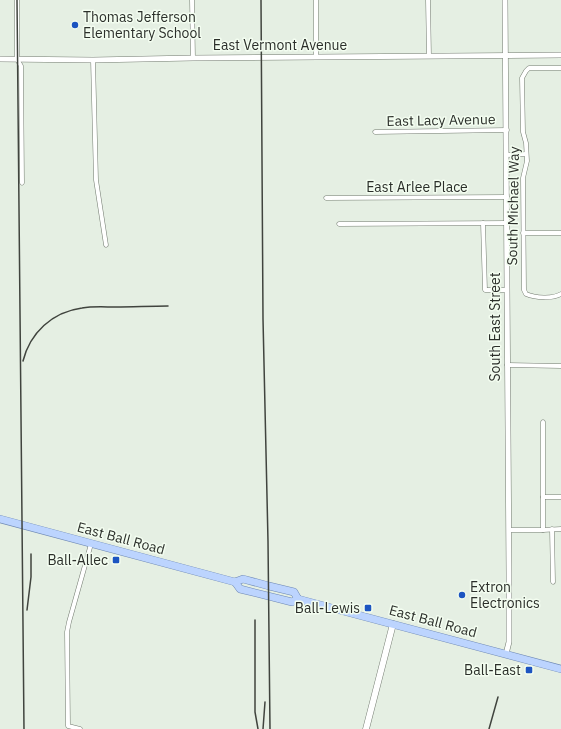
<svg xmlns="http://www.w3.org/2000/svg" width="561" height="729" font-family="'IBM Plex Sans',sans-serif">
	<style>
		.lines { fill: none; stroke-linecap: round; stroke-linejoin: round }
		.minor-casing { stroke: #737b70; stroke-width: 5 }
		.tertiary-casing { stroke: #737b70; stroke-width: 6 }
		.secondary-casing { stroke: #737b70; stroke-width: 7 }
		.primary-casing { stroke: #6d87b3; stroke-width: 8 }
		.minor { stroke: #fff; stroke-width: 4 }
		.tertiary { stroke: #fff; stroke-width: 5 }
		.secondary { stroke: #fff; stroke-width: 6 }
		.primary { stroke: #bcd4fe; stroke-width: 7 }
		.rail { stroke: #40443e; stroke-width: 1.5 }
		.poi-dot { fill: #1c54c1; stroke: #f3fdf0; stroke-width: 1.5 }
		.labels { text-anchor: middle; stroke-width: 3; stroke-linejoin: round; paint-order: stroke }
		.poi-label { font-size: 14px; fill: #2b2f2a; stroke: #f3fdf0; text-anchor: end }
		.street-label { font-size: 14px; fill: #2b2f2a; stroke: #f3fdf0 }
	</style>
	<rect width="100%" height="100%" fill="#e5efe3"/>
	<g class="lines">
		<defs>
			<g id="minor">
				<polyline points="17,0 17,59 21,66 22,183"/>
				<polyline points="192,0 193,58"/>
				<polyline points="316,0 316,57"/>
				<polyline points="428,0 429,56"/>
				<polyline points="93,60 96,180 106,245"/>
				<path d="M561,68H529L526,71L522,78L523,132L526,143L527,161L523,178L524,290L526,294C535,298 553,299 561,294"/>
				<polyline points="375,132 507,130"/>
				<polyline points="507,155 526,154"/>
				<polyline points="326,198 507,197"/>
				<polyline points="483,223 485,290 507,290"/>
				<polyline points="339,224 507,223"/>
				<polyline points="523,233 561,233"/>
				<polyline points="507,365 561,366"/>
				<polyline points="543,422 543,530"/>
				<polyline points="543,497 561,497"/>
				<polyline points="552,529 553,582"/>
				<polyline points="509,530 543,530 561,529"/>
				<polyline points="80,729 68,726 67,632 69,622 91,544"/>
			</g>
			<g id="tertiary">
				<polyline points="505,0 509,573 509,642 506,654"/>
				<polyline points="0,59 93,60 193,58 561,55"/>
			</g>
			<polyline id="secondary" points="366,729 393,624"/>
			<g id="primary">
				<polyline points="0,519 235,582 243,579 269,586 294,592 298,599 561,669"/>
				<polyline points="235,582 240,589 292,602 298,599"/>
			</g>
		</defs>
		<use href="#minor" class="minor-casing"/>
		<use href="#tertiary" class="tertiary-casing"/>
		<use href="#secondary" class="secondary-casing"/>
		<use href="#primary" class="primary-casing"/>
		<use href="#minor" class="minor"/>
		<use href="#tertiary" class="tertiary"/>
		<use href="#secondary" class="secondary"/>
		<use href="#primary" class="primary"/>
		<g class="rail">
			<polyline points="17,0 24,729"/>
			<polyline points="261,0 263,319 268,541 270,729"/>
			<path d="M23,361C30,333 52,312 82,308C93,306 105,307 116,307C133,307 150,306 168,306"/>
			<polyline points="27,610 31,577 31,554"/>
			<polyline points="255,620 255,712 258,729"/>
			<polyline points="263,729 265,702"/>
			<polyline points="489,729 498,697"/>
		</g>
	</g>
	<g class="poi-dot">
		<circle cx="75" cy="25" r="4"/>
		<rect x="112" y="556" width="8" height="8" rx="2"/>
		<circle cx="462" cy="595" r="4"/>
		<rect x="364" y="604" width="8" height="8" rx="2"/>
		<rect x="525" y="666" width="8" height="8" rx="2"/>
	</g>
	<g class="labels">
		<g class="poi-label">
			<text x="83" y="22" text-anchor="start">Thomas Jefferson<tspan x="83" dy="16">Elementary School</tspan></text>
			<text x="108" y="565">Ball-Allec</text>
			<text x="470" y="592" text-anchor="start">Extron<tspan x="470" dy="16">Electronics</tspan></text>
			<text x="360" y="613">Ball-Lewis</text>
			<text x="521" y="675">Ball-East</text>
		</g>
		<g class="street-label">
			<text x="280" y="50">East Vermont Avenue</text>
			<text transform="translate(441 120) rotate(-1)" y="5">East Lacy Avenue</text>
			<text x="417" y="192">East Arlee Place</text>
			<text transform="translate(513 206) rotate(-89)" y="5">South Michael Way</text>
			<text transform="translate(495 327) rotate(-90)" y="5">South East Street</text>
			<text transform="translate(121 538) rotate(15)" y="5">East Ball Road</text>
			<text transform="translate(433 621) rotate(15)" y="5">East Ball Road</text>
		</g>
	</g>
</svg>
